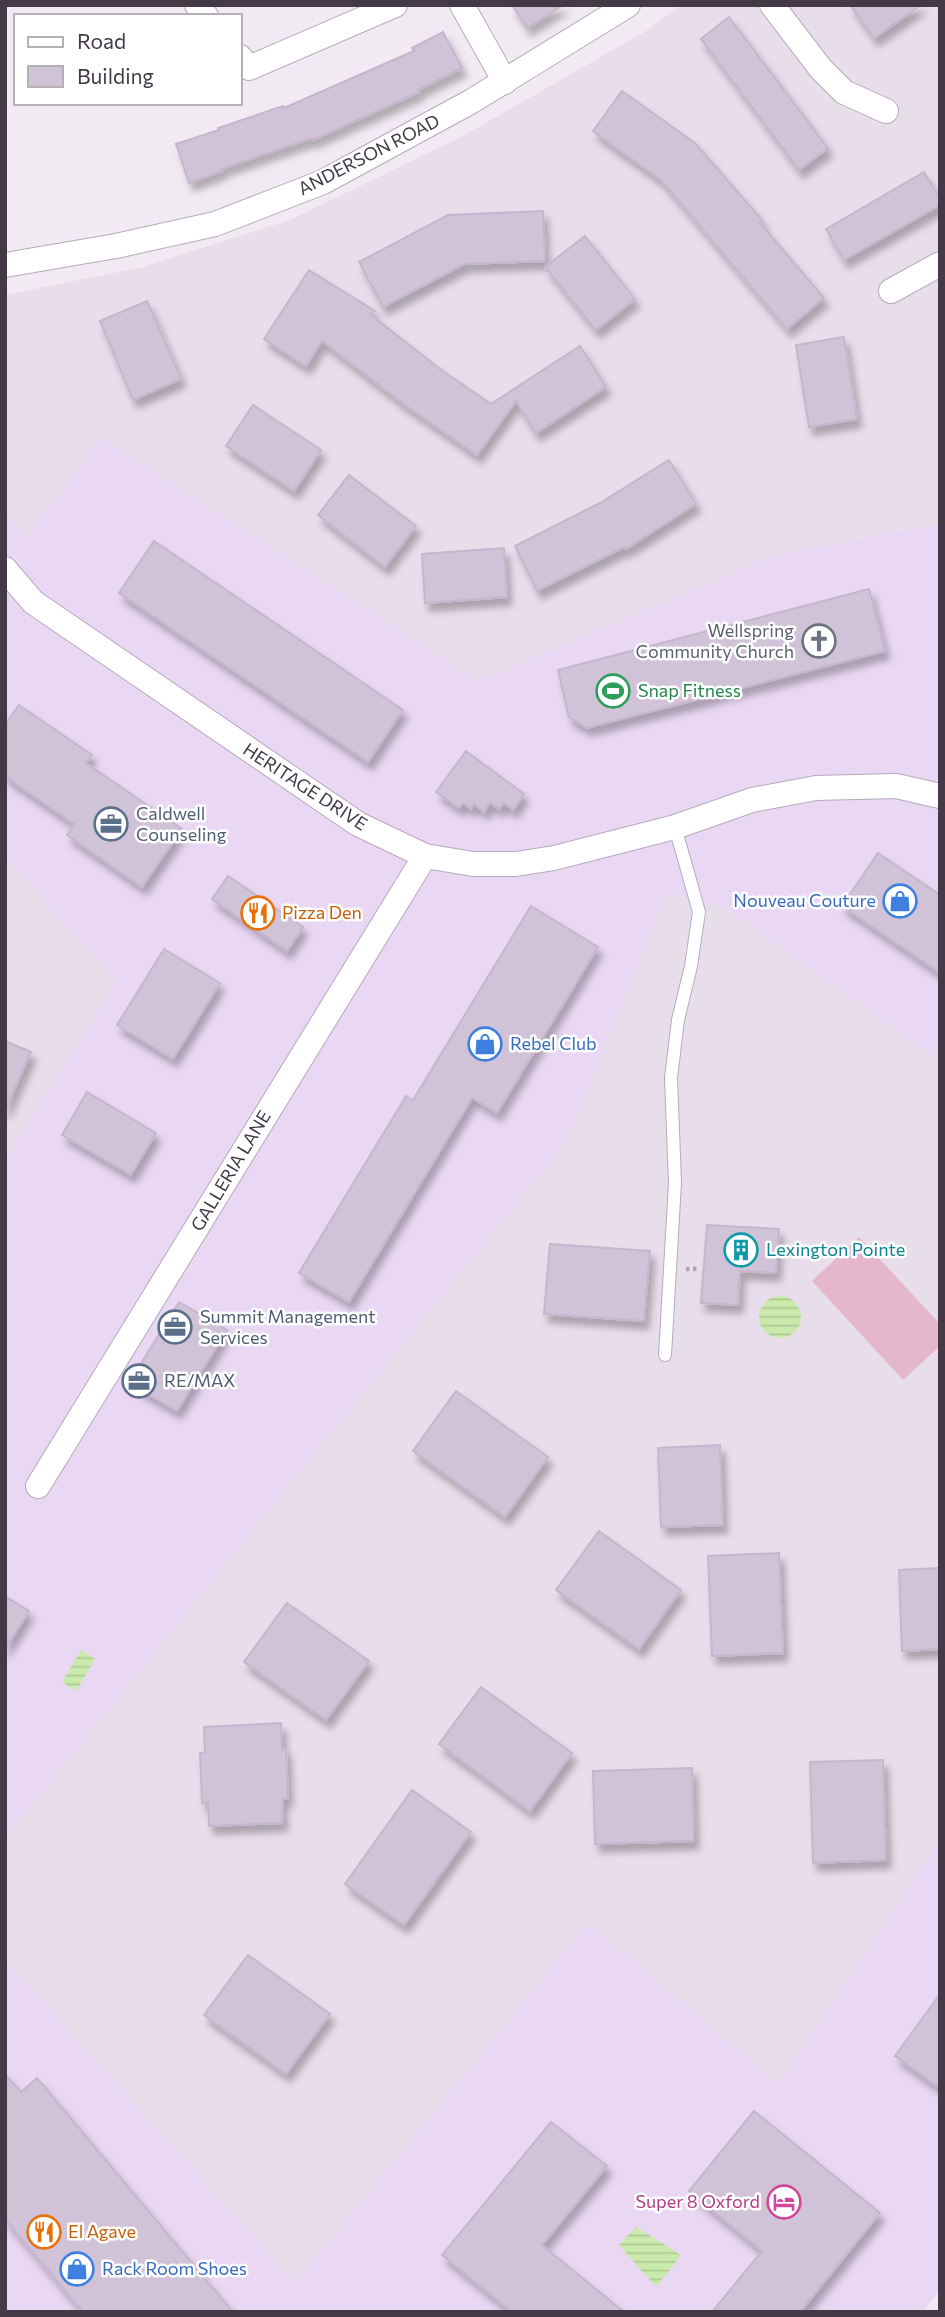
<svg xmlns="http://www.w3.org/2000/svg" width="945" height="2317" font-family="Commissioner,sans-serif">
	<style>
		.residential { fill: #e8ddeb }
		.commercial { fill: #ead7f3 }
		.grass { fill: #e4b7cb }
		.water { fill: url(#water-rules) }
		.building { fill: #d1c3d7; stroke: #c7b4ce; stroke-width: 2; filter: url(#shadow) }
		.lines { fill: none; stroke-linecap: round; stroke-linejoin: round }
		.service-casing { stroke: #b7aabb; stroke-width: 14 }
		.minor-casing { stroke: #b7aabb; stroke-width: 26 }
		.path { stroke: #b7a0bf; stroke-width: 4.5; stroke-dasharray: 3.5 3.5; stroke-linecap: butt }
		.service { stroke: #fff; stroke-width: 12 }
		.minor { stroke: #fff; stroke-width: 24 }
		.labels { text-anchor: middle; stroke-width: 5; stroke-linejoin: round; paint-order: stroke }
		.street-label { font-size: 18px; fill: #433947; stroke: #fff }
		.worship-label { font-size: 18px; fill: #5b616d; stroke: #fff; text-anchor: end }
		.leisure-label { font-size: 18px; fill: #27864d; stroke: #fff; text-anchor: start }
		.service-label { font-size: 18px; fill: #4e5e75; stroke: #fff; text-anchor: start }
		.shop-label { font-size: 18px; fill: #366cbe; stroke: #fff; text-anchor: start }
		.food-label { font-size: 18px; fill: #c56008; stroke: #fff; text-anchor: start }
		.culture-label { font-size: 18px; fill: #0d838f; stroke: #fff; text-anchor: start }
		.hotel-label { font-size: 18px; fill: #b23c85; stroke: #fff; text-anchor: end }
	</style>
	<defs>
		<pattern id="water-rules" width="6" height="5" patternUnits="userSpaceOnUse" patternTransform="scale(1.75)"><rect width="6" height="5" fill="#caeaac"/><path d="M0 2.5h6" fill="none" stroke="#afc995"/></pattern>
		<filter id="shadow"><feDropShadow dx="4.5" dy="8" stdDeviation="3.5" flood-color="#0004"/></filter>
	</defs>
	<rect width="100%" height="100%" fill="#f2eaf3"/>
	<g class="residential">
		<polygon points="681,5 940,5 940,527 935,524 773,556 479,681 102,438 27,536 5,508 5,295 143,267 290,220 463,136 646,31"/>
		<polygon points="5,857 117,982 5,1160"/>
		<polygon points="667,893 724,907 940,1061 940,1840 779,2085 588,1922 296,2284 5,1959 5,1838 567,1141"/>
	</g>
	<g class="commercial">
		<polygon points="102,438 479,681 773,556 935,524 940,527 940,1061 724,907 667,893 567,1141 5,1838 5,1160 117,982 5,857 5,508 27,536"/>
		<polygon points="940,1840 940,2290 923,2312 5,2312 5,1959 296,2283 588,1922 779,2084"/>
	</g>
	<polygon class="grass" points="859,1237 940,1324 940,1346 903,1380 812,1281"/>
	<g class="water">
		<circle cx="780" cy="1317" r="21"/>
		<polygon points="81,1650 95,1659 76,1691 62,1682"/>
		<polygon points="636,2227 681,2255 656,2287 619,2245"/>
	</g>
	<g class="building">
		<polygon points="512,5 563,5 527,28"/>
		<polygon points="850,5 921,5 874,38"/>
		<polygon points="729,17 828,148 799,170 701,39"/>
		<polygon points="443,32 462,68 418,90 419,92 313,140 312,138 221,169 222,171 189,183 176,144 219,130 218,128 283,106 284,108 414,51 412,48"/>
		<polygon points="622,91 695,143 763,221 760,223 824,298 787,329 661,180 593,131"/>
		<polygon points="924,172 940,199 940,205 844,260 826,229"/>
		<polygon points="543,211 545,261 464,264 383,307 359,262 448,215"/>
		<polygon points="585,236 635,299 596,330 545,267"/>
		<polygon points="309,270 375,311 370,314 440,369 491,404 580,346 606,387 536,433 516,401 477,455 405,405 322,341 306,366 264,339"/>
		<polygon points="147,301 181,379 133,400 100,321"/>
		<polygon points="844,337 857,419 809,427 796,345"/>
		<polygon points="253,405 321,450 294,491 226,446"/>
		<polygon points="669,460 696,504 626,549 624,547 537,591 515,546 600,503"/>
		<polygon points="349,475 416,526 385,567 318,515"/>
		<polygon points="154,541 403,710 368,762 119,593"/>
		<polygon points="504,548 507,597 425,603 422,554"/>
		<polygon points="869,589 885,651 587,728 569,717 558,670"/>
		<polygon points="19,705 92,755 86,763 182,829 142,887 67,835 74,824 5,776 5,725"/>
		<polygon points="466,751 524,794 513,810 504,803 499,809 490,803 484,812 474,804 471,809 463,803 459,808 436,792"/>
		<polygon points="878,853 940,895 940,973 842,906"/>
		<polygon points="228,876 303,927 287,951 212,899"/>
		<polygon points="531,906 598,947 497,1113 472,1098 349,1302 299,1273 406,1096 413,1100"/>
		<polygon points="164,949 220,983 173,1059 117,1025"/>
		<polygon points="5,1041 31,1052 5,1111"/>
		<polygon points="87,1092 156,1133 131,1175 62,1135"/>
		<polygon points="707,1225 779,1229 776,1273 740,1271 738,1305 701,1303"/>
		<polygon points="550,1244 650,1251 644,1321 544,1314"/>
		<polygon points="179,1302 227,1330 177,1411 129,1383"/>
		<polygon points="456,1391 548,1457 505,1517 413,1451"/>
		<polygon points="720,1445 723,1525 661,1527 658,1448"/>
		<polygon points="599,1531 681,1590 639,1649 556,1590"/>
		<polygon points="779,1553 783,1653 712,1656 708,1556"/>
		<polygon points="940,1568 940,1649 902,1651 899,1570"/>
		<polygon points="5,1596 29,1611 5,1649"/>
		<polygon points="287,1603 369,1661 326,1720 244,1662"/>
		<polygon points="481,1687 572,1753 530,1811 439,1744"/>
		<polygon points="281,1723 282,1748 286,1748 288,1799 282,1799 283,1823 209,1826 208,1802 202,1803 200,1753 205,1752 204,1727"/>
		<polygon points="883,1760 886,1860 813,1863 810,1762"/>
		<polygon points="692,1768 694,1841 595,1844 593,1771"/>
		<polygon points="412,1790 471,1832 404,1925 345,1884"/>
		<polygon points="248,1955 330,2014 286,2074 204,2015"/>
		<polygon points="940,1994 940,2088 895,2056"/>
		<polygon points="5,2074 21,2092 37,2078 233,2312 83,2312 5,2219"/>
		<polygon points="754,2111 880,2213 800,2312 712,2312 762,2251 689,2191"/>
		<polygon points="551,2122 607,2166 542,2245 624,2312 512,2312 442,2255"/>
	</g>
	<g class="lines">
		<defs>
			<polyline id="service" points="665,1355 675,1183 671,1078 678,1020 691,966 699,912 675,827"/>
			<g id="minor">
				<polyline points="197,5 206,16"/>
				<polyline points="462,5 505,82"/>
				<polyline points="772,5 821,69 844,92 886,111"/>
				<polyline points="240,57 249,68 395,5"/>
				<polyline points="5,265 116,246 215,224 323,182 472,101 628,5"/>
				<polyline points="891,291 940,264"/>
				<polyline points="5,569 33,602 358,824 425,856 473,864 516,864 554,858 675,827 752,800 816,788 896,786 940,796"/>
				<polyline points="38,1486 425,856"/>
			</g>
		</defs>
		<use href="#service" class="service-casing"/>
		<use href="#minor" class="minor-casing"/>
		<polyline class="path" points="686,1269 698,1269"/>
		<use href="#service" class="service"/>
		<use href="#minor" class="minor"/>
	</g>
	<defs>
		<symbol id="church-ring" viewBox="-11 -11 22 22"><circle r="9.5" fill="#fff" stroke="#6b7280" stroke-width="1.5"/><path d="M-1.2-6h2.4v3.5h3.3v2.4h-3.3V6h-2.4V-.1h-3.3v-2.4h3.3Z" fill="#6b7280"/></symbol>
		<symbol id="stadium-ring" viewBox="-11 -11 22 22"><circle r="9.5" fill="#fff" stroke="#2e9e5b" stroke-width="1.5"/><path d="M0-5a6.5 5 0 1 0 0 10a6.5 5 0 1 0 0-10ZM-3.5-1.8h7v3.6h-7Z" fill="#2e9e5b"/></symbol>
		<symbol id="office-ring" viewBox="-11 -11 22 22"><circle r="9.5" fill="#fff" stroke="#5c6f8a" stroke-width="1.5"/><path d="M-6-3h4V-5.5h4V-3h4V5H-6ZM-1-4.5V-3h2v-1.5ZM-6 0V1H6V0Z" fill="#5c6f8a"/></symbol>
		<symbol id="shop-ring" viewBox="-11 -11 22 22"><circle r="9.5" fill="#fff" stroke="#3f7fe0" stroke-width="1.5"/><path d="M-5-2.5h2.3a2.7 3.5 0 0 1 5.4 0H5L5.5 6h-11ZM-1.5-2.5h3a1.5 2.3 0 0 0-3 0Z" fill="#3f7fe0"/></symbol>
		<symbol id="restaurant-ring" viewBox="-11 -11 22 22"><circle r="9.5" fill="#fff" stroke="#e8710a" stroke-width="1.5"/><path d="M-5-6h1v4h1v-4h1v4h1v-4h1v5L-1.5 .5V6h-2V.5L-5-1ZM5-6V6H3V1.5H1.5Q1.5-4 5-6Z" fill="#e8710a"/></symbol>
		<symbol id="building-ring" viewBox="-11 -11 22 22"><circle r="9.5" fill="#fff" stroke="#0f9aa8" stroke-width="1.5"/><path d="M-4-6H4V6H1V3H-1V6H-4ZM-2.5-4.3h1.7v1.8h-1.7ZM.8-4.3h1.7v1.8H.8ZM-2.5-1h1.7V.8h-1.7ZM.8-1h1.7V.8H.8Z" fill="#0f9aa8"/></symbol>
		<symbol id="hotel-ring" viewBox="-11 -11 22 22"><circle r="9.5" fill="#fff" stroke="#d1479c" stroke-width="1.5"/><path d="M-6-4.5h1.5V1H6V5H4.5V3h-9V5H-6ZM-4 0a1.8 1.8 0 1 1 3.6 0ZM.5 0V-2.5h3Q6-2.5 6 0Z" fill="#d1479c"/></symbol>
	</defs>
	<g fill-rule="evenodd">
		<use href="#church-ring" x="800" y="622" width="38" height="38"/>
		<use href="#stadium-ring" x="594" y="672" width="38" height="38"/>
		<use href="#office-ring" x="92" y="805" width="38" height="38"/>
		<use href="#shop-ring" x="881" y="882" width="38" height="38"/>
		<use href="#restaurant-ring" x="239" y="894" width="38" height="38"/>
		<use href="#shop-ring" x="466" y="1025" width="38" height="38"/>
		<use href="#building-ring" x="722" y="1231" width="38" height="38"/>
		<use href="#office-ring" x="156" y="1308" width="38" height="38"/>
		<use href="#office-ring" x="120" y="1362" width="38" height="38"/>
		<use href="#hotel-ring" x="765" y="2183" width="38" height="38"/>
		<use href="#restaurant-ring" x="25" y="2213" width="38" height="38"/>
		<use href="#shop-ring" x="58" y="2250" width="38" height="38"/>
	</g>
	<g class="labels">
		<g class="street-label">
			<text transform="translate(369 155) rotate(-27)" y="6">ANDERSON ROAD</text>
			<text transform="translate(305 787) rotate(33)" y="6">HERITAGE DRIVE</text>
			<text transform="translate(231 1171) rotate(-59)" y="6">GALLERIA LANE</text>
		</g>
		<g class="worship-label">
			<text x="794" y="637">Wellspring<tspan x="794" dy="21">Community Church</tspan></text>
		</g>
		<g class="leisure-label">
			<text x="638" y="697">Snap Fitness</text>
		</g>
		<g class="service-label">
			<text x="136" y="820">Caldwell<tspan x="136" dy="21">Counseling</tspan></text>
			<text x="200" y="1323">Summit Management<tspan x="200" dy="21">Services</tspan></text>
			<text x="164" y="1387">RE/MAX</text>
		</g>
		<g class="shop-label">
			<text x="876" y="907" text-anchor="end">Nouveau Couture</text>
			<text x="510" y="1050">Rebel Club</text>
			<text x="102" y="2275">Rack Room Shoes</text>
		</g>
		<g class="food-label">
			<text x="282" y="919">Pizza Den</text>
			<text x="68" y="2238">El Agave</text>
		</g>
		<g class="culture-label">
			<text x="766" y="1256">Lexington Pointe</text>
		</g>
		<g class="hotel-label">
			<text x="760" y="2208">Super 8 Oxford</text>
		</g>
	</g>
	<rect width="945" height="2317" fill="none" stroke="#433947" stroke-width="14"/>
	<rect x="14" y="14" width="228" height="91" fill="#ffffff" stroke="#b4b0b5" stroke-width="2"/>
	<rect x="28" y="37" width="35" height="10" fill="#ffffff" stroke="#b4b0b5" stroke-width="2"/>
	<text x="77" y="49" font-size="21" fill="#433947">Road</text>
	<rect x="28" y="66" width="35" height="21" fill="#d1c3d7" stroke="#b4b0b5" stroke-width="2"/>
	<text x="77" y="84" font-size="21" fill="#433947">Building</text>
</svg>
